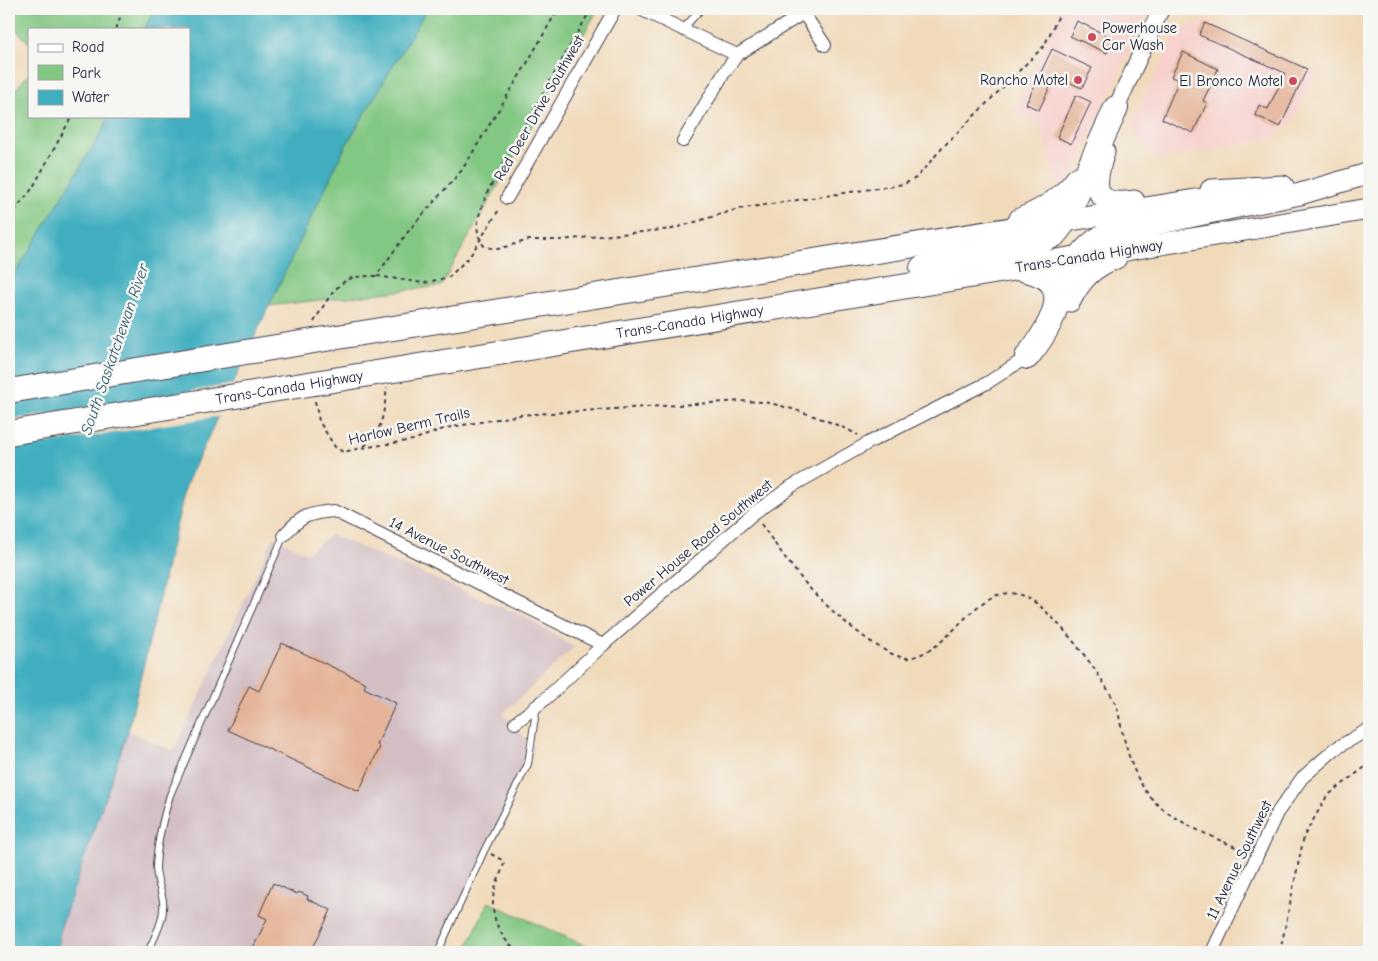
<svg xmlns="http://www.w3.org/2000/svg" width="1378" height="961" font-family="'Comic Neue',sans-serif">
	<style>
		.built { fill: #f7d0cc }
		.industrial { fill: #d2bec3 }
		.green { fill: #82c782; stroke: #52745e }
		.water { fill: #41aebf; stroke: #32687d }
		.pier { fill: #f1daba }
		.building { fill: #e5b498 }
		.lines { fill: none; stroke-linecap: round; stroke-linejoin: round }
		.service-casing { stroke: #413e4e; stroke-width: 8 }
		.minor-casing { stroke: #413e4e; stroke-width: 14 }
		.tertiary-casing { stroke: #413e4e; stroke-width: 18 }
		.trunk-casing { stroke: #413e4e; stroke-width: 23 }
		.motorway-casing { stroke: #413e4e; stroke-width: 26 }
		.path { stroke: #413e4e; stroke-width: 2; stroke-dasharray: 4 4; stroke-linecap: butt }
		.service { stroke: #fff; stroke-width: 6 }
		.minor { stroke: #fff; stroke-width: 12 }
		.tertiary { stroke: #fff; stroke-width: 16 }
		.trunk { stroke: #fff; stroke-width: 21 }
		.motorway { stroke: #fff; stroke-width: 24 }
		.motorway-bridge-casing { stroke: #413e4e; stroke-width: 26; stroke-linecap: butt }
		.motorway-bridge { stroke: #fff; stroke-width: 24 }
		.poi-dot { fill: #d1495b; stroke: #f6f6f2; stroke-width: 2 }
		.labels { text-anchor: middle; stroke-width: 5; stroke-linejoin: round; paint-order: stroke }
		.poi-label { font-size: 15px; fill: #22223b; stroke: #f6f6f2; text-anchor: end }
		.street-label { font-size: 15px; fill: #22223b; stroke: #f6f6f2 }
		.water-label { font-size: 16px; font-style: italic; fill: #2e5a70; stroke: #f6f6f2 }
	</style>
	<rect width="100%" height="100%" fill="#f6f6f2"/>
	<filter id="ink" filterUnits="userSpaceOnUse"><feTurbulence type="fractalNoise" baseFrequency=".02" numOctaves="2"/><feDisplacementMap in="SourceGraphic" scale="10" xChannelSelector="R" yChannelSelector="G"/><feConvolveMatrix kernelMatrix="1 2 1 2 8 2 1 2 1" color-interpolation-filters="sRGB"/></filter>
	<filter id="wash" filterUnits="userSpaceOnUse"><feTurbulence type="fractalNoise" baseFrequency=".0096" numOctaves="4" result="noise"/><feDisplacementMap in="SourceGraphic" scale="20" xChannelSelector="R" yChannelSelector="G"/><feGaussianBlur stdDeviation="1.12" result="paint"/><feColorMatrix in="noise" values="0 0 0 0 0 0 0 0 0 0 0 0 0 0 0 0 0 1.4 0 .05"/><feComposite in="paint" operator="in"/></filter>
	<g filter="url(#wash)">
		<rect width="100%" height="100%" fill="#f1daba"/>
		<g class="built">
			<polygon points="1062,9 1149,9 1062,196 1039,125 1013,112"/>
			<polygon points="1205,20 1316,73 1290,127 1283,124 1276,137 1157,160 1131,127 1176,31"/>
		</g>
		<polygon class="industrial" points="331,535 525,617 574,647 503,714 534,747 436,952 57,952 61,926 128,731 174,751 274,537 306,553"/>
		<g class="green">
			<polygon points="9,9 154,9 145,29 29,29 29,43 9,23"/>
			<polygon points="427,9 598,9 441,286 269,306 346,145"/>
			<polygon points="29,74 29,116 109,116 103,130 9,284 9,97"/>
			<polygon points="488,902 599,952 465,952"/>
		</g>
		<polygon class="water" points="154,9 427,9 346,145 269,306 186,485 128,731 61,926 57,952 9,952 9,284 103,130 109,116 189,116 189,29 145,29"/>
		<polygon class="pier" points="236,384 221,416 9,449 9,420"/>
		<g id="blocks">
			<g class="building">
				<polygon points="1077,21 1114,39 1107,53 1070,36"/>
				<polygon points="1205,23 1307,69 1280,127 1255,115 1259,105 1268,109 1285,73 1199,35"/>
				<polygon points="1052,49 1092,68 1082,88 1055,76 1039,110 1026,104"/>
				<polygon points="1183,52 1218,69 1203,101 1207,103 1193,133 1162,119 1179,80 1171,77"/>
				<polygon points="1076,95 1091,102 1071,144 1057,137"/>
				<polygon points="282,643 366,683 364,688 396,703 377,745 380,747 359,791 228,730 249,686 259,691"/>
				<polygon points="273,883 297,894 299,892 308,896 307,899 331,910 311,952 251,952 267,919 259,915"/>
			</g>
		</g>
	</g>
	<g filter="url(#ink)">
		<use href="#blocks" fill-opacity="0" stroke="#413e4e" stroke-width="1"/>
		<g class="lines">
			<defs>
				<g id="service">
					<polyline points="683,29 701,9"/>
					<path d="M148,952C155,936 165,919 163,901C161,890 156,878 156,867C157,842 163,818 170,795L284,535"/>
					<polyline points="438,952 484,851 528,764 536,711 538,708"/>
				</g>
				<g id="minor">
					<polyline points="640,9 737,55"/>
					<polyline points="804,14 825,45"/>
					<polyline points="683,141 724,73 737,55 810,9"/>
					<polyline points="507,198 615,9"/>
					<path d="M284,535C301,516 308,513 334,511L603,645"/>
					<polyline points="515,723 543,701 603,645 754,513 792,486 870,442 987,383 1027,357"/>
					<polyline points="1212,952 1277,813 1302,778 1335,749 1369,729"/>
				</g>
				<polyline id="tertiary" points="1116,108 1161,9"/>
				<g id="trunk">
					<path d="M1104,152C1094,183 1090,208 1134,201"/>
					<polyline points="1211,190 1283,186"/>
					<polyline points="1065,221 1226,195"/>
					<polyline points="1078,258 1369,209"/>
					<path d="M1070,301C1081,279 1093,267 1116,258"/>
					<path d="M1055,312C1069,284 1072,250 1103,235L1300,194L1367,174"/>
				</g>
				<g id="motorway">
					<path d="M1021,220C1044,211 1063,199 1078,179"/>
					<polyline points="922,268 1040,242 1054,235 1065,221 1116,108"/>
					<path d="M1019,268C1030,271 1043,273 1051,282C1068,303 1040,341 1027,357"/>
					<polyline points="356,334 1065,221"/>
					<path id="s1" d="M376,373L1078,258"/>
				</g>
			</defs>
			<use href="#service" class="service-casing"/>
			<use href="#minor" class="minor-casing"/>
			<use href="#tertiary" class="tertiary-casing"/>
			<use href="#trunk" class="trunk-casing"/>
			<use href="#motorway" class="motorway-casing"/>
			<g class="path">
				<path d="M591,9L488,191C481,210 470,230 485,247L498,249L529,240H560L672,229L738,209L904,184L916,178L943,147L1044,46L1062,9"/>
				<polyline points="116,29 123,9"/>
				<polyline points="9,217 32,189 72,116"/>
				<polyline points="377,276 424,283 449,277 470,256 500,208"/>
				<path d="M314,322C323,307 334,284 352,278C360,276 368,276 376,276L410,229L462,170L526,65L558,9"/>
				<path d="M315,401L319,421L335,447L343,452L362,448L413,440L446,428L520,415L741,401C750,402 760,401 769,403C793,408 837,423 858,435"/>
				<path d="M364,446C383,435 384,408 387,388"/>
				<path d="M761,524C775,544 790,565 806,584C824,605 881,658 908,658C912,658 916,656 919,655C958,642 981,575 1028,598C1054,611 1105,679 1116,705C1119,713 1120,722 1122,731C1129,758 1136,784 1157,804C1178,824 1220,840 1247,852"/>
				<path d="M491,854L502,860L504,863C501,876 493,888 493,901C492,921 502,940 518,952"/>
				<polyline points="1280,952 1304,836 1327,796 1369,764"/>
			</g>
			<use href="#service" class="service"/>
			<use href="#minor" class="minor"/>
			<use href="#tertiary" class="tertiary"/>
			<use href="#trunk" class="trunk"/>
			<use href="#motorway" class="motorway"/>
			<defs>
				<g id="motorway-bridge">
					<polyline points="9,391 356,334"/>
					<path id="s2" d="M9,433L376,373"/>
				</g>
			</defs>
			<use href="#motorway-bridge" class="motorway-bridge-casing"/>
			<use href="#motorway-bridge" class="motorway-bridge"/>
		</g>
	</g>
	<g class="poi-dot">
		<circle cx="1092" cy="37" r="5"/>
		<circle cx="1078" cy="80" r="5"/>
		<circle cx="1293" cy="81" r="5"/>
	</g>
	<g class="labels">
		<g class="poi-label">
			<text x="1102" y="33" text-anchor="start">Powerhouse<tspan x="1102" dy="17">Car Wash</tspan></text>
			<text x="1068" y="85">Rancho Motel</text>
			<text x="1283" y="86">El Bronco Motel</text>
		</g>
		<g class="street-label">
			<text transform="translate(539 108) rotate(-60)" y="5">Red Deer Drive Southwest</text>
			<text transform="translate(1089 256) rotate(-9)" y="5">Trans-Canada Highway</text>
			<text dy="5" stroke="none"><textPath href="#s1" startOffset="318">Trans-Canada Highway</textPath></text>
			<text dy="5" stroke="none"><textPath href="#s2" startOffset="284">Trans-Canada Highway</textPath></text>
			<text transform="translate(409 426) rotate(-13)" y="5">Harlow Berm Trails</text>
			<text transform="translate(698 543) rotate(-40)" y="5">Power House Road Southwest</text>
			<text transform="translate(449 551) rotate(27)" y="5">14 Avenue Southwest</text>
			<text transform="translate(1239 860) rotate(-64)" y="5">11 Avenue Southwest</text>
		</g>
		<g class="water-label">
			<text transform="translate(114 349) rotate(-71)" y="6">South Saskatchewan River</text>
		</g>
	</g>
	<rect width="1378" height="961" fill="none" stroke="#f6f6f2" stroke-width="30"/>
	<rect x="28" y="28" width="162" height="90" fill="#f6f6f2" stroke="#a1a1a9"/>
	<rect x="38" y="44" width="25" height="8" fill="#ffffff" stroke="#a1a1a9"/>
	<text x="72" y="52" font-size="15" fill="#22223b">Road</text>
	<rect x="38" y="65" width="25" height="15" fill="#82c782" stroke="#a1a1a9"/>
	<text x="72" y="78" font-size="15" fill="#22223b">Park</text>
	<rect x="38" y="90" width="25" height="15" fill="#41aebf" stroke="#a1a1a9"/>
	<text x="72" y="102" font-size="15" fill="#22223b">Water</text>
</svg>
